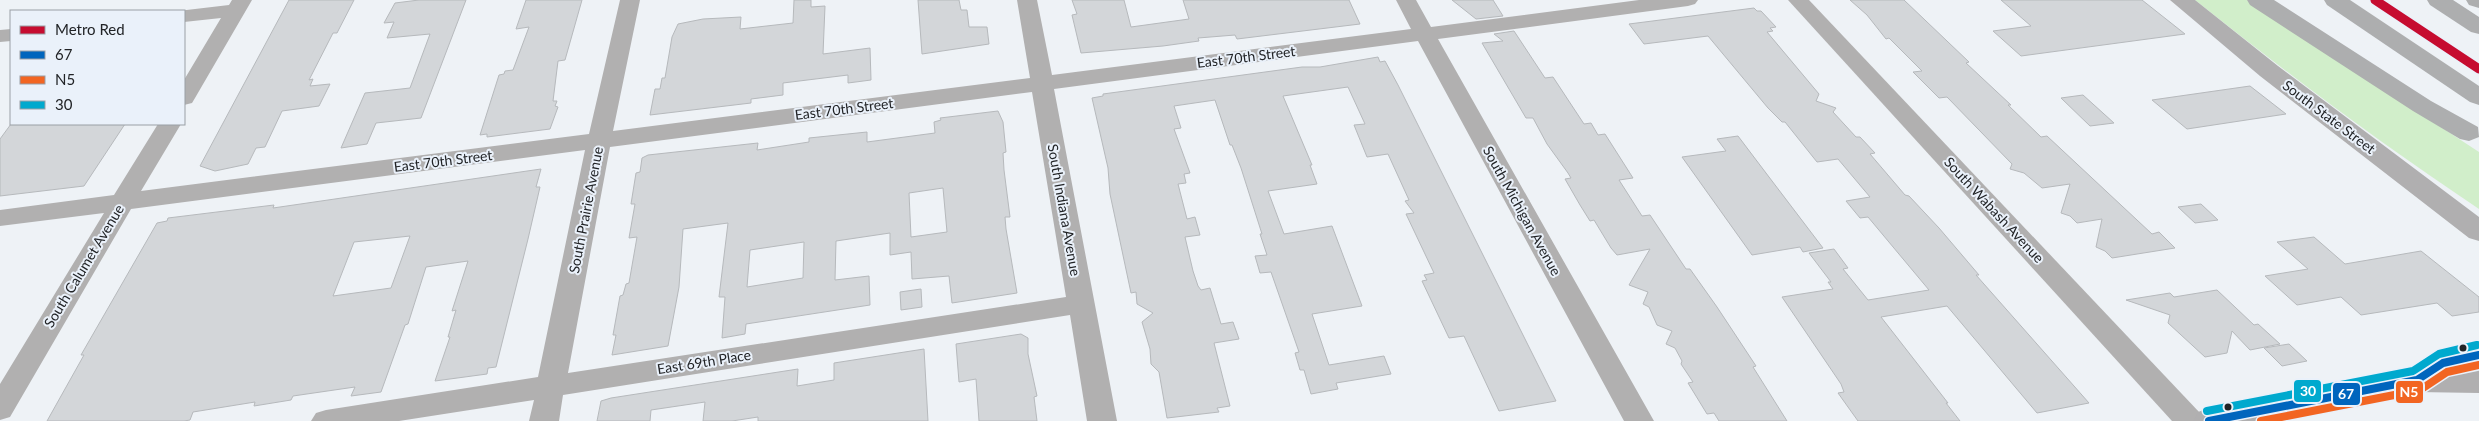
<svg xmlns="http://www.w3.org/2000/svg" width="2479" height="421" font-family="Lato,sans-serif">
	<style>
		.green { fill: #d1eeca }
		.building { fill: #d3d6d9; stroke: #b6b9bc; fill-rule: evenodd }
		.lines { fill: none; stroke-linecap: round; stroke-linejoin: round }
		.street { fill: #b1b0b0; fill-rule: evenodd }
		.secondary { fill: #b0afb0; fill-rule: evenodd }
		.highway { fill: #adaeaf; fill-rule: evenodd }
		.bus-1-casing { stroke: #eaf1fa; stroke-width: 11 }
		.bus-2-casing { stroke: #eaf1fa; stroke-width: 11 }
		.bus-3-casing { stroke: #eaf1fa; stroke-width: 11 }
		.bus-1 { stroke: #0065bd; stroke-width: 8 }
		.bus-2 { stroke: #f26522; stroke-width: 8 }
		.bus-3 { stroke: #00a9ce; stroke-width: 8 }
		.metro-1-casing { stroke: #eaf1fa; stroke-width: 12 }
		.metro-1 { stroke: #c60c30; stroke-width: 9 }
		.bus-dot { fill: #212326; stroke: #eaf1fa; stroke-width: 2 }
		.labels { text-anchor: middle; stroke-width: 4; stroke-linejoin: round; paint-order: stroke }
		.street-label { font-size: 14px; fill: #212326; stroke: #eaf1fa }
		.line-badge { stroke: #eaf1fa; stroke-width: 2 }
		.badge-label { font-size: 14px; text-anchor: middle; font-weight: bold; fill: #fff }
	</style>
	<rect width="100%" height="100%" fill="#eef2f6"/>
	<path class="green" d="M2195,0H2247L2479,152V209C2381,144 2287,73 2195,0Z"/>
	<g class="building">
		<polygon points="289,0 354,0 337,33 333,33 309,80 313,79 310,86 330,84 319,106 282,111 265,147 256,148 248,164 215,171 200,166"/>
		<polygon points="419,0 466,0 421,118 376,123 367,144 341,148 365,93 410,88 430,34 387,38 394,22 384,23 395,3"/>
		<polygon points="526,0 582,0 565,60 558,61 553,101 557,101 555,106 558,107 550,129 487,137 487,134 480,135 499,75 504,74 505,71 513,70 529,27 516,29"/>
		<polygon points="794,0 811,0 811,7 825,6 823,54 870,48 871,80 848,83 848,75 783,83 783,95 751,99 751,103 650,115 655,89 660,89 662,78 665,78 672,37 678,24 703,19 741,17 740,29 793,23"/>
		<polygon points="918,0 959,0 961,10 967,10 969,27 987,27 989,44 922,54"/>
		<polygon points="1072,0 1124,0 1131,27 1189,19 1183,0 1349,0 1360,24 1237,39 1235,35 1198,38 1199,41 1163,46 1081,53 1072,15 1077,14"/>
		<polygon points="1452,0 1493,0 1503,16 1476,19"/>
		<polygon points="1850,0 1904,0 1969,62 1966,63 2011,105 2008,105 2041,137 2047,136 2152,234 2159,232 2175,248 2112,258 2105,251 2096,247 2102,219 2077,223 2070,216 2061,213 2070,184 2042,188 2024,173 2010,169 2012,164 1947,97 1939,98 1913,72 1922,71 1889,38 1886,39 1867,15"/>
		<polygon points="2001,0 2142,0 2185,34 2021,56 1993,31 2031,26"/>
		<polygon points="1754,8 1757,11 1761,11 1776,27 1770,28 1773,31 1767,32 1819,94 1816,101 1836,108 1833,112 1856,137 1860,137 1875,153 1870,154 1905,195 1909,196 1939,228 1979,275 1976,275 2089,403 2037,413 1947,306 1881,317 1948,403 1946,403 1960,421 1858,421 1838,393 1844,392 1841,384 1782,297 1833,289 1828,282 1831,282 1809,253 1834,249 1848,268 1843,269 1868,300 1929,290 1868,217 1860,218 1846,201 1870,197 1838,159 1817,162 1785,122 1782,122 1768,108 1708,36 1644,44 1629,24"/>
		<polygon points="1514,31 1545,78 1553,77 1584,124 1591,123 1598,135 1605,134 1633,178 1619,180 1642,216 1650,215 1686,269 1690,269 1717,307 1756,366 1753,367 1787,421 1719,421 1714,413 1707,414 1688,383 1693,382 1681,364 1682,361 1675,348 1666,344 1672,331 1657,325 1649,307 1643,304 1648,292 1629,285 1650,249 1617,255 1611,248 1594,220 1590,221 1580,205 1565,179 1571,178 1568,173 1547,144 1533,118 1526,118 1482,43 1503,41 1494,34"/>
		<polygon points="1378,57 1380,62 1385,61 1398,85 1556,401 1499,411 1464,336 1449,338 1422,281 1427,280 1424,275 1434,273 1406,214 1414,213 1405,201 1409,200 1388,154 1367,157 1354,125 1365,124 1348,87 1283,96 1312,165 1310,165 1317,184 1268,191 1284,234 1332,226 1362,306 1312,314 1329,365 1384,356 1391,374 1336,383 1338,389 1311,394 1304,370 1300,370 1295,353 1299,352 1271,272 1260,273 1255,256 1267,255 1260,234 1262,234 1241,168 1232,145 1230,145 1215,100 1174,106 1181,128 1174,129 1190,173 1184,174 1186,183 1178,184 1187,219 1195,217 1200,235 1185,237 1193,271 1198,286 1201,290 1210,288 1221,324 1233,322 1239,339 1214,343 1230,406 1217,408 1219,412 1167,418 1159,372 1151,364 1150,349 1142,322 1153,313 1137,304 1136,292 1131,293 1110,194 1108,168 1092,98 1103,96 1103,94 1302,67 1320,67"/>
		<polygon points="2250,86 2286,114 2187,129 2152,100"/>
		<polygon points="2083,95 2114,123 2090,126 2061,98"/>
		<path d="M998,111L1003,122L1006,152L1003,153L1004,170L1010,217H1005L1006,229L1017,293L952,303L949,276L912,279L911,252L890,255V233L836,241L835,280L869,276L870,305L746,324L745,334L722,338L725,297H719L728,223L683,229L679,287L668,346L612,355L616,335H613L620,296L623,295L626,284L629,283L637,237L629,238L635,204H631L636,173L640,172L642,158L648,155L758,143L757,150L809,142V138L867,132V142L935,133L934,122L941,120L940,118ZM943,188L947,232L911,237L909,193ZM804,242L803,278L747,287L750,250Z"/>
		<polygon points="11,124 125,124 84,186 0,196 0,139"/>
		<polygon points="1738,136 1769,177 1823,248 1803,252 1800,247 1752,255 1682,157 1726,151 1717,139"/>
		<path d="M541,169L536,187H540L528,239L496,367L488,368L487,374L435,381L450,337H448L456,310L452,311L468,261L426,267L408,324L405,325L381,392L351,396L355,387L293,396L291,400L254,406L255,402L193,412L190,420L184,421H47L84,355H81L157,223L167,221L168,218L274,205L273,208ZM410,236L391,288L333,296L354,242Z"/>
		<polygon points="2201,204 2218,220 2195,223 2178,207"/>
		<polygon points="2314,237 2345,264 2421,251 2479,297 2479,312 2452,316 2437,303 2361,315 2341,297 2297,305 2265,276 2308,269 2277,242"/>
		<polygon points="921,289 922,307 901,310 900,292"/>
		<polygon points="2217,290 2254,325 2258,324 2280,344 2250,350 2232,331 2227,353 2205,357 2168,323 2170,315 2126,300 2170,293 2174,297"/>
		<polygon points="1021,334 1028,338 1028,354 1037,396 1034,397 1037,421 979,421 976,379 959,382 956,344"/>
		<polygon points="2289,344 2307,361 2282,366 2264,348"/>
		<polygon points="924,349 928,421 758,421 758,417 732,421 703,421 705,402 651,410 650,421 597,421 601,401 611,398 798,369 797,386 834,380 834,363"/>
	</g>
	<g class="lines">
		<g class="street">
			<polygon points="232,0 252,0 195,98 192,103 184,105 184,80 221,18 184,22 184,11 178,11 229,5"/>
			<path d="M620,0H640L613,131L1030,78L1017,0H1037L1052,75L1411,29L1396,0H1416L1431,27L1639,0H1698L1695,4L1688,6L1438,39L1654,421H1624L1418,41L1054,89L1117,421H1087L1070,315L563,395L559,421H529L534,400L399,421H311L316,413L326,410L538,377L585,150L131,209L10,417L0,420V384L104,213L0,226V210L114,195L158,124H181L141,191L589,134ZM1032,92L1066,297L568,373L610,147Z"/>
			<polygon points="1788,0 1809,0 2200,413 2205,421 2172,421"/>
			<polygon points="11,29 11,41 0,42 0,30"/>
		</g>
		<g class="secondary">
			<polygon points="2170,0 2195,0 2278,66 2479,217 2479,241 2469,238 2260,76"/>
			<polygon points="2479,344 2479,366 2468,369 2479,369 2479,393 2417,392 2272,421 2193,421 2198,412 2209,408 2409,370 2432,355"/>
		</g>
		<g class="highway">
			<polygon points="2247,0 2274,0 2431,101 2478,127 2479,137 2469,141 2460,139 2413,111 2250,5"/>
			<polygon points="2324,0 2350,0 2479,86 2479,105 2470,102 2327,5"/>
			<polygon points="2427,0 2453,0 2479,17 2479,34 2471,32 2430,5"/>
			<polygon points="2466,0 2479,0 2479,8 2469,5"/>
		</g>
		<defs>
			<polyline id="bus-1" points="2209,421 2417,380 2443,363 2479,355"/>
			<polyline id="bus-2" points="2261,421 2420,390 2447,372 2479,365"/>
			<polyline id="bus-3" points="2207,411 2413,371 2439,354 2477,345"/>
		</defs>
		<use href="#bus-1" class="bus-1-casing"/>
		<use href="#bus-2" class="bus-2-casing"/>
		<use href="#bus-3" class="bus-3-casing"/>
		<use href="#bus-1" class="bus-1"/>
		<use href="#bus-2" class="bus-2"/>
		<use href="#bus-3" class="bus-3"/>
		<defs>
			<polyline id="metro-1" points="2375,0 2479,69"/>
		</defs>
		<use href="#metro-1" class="metro-1-casing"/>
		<use href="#metro-1" class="metro-1"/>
	</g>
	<g class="bus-dot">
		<circle cx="2463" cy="348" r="4.5"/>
		<circle cx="2228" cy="407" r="4.5"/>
	</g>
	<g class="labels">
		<g class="street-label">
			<text transform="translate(1246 57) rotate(-7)" y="5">East 70th Street</text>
			<text transform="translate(844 109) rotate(-7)" y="5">East 70th Street</text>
			<text transform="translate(2329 117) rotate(37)" y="5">South State Street</text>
			<text transform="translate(443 161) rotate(-7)" y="5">East 70th Street</text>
			<text transform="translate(586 210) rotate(-79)" y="5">South Prairie Avenue</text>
			<text transform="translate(1064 210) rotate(80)" y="5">South Indiana Avenue</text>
			<text transform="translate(1994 210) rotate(47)" y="5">South Wabash Avenue</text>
			<text transform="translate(1522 211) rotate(61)" y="5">South Michigan Avenue</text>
			<text transform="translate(84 266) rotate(-59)" y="5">South Calumet Avenue</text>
			<text transform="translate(704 362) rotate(-9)" y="5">East 69th Place</text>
		</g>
	</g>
	<g class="line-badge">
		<rect x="2293" y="379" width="29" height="24" rx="5" fill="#00a9ce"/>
		<rect x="2395" y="380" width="29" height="24" rx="5" fill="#f26522"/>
		<rect x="2332" y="382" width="29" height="24" rx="5" fill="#0065bd"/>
	</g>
	<g class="badge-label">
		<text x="2308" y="396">30</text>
		<text x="2409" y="397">N5</text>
		<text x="2346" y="399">67</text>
	</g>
	<rect x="10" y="10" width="175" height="115" fill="#eaf1fa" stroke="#9a9fa5"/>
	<rect x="20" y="26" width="25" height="8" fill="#c60c30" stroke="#9a9fa5"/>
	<text x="55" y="35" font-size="15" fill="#212326">Metro Red</text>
	<rect x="20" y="51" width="25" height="8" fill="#0065bd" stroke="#9a9fa5"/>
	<text x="55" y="60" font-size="15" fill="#212326">67</text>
	<rect x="20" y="76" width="25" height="8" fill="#f26522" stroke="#9a9fa5"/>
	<text x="55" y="85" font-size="15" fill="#212326">N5</text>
	<rect x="20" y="101" width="25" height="8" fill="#00a9ce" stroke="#9a9fa5"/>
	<text x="55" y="110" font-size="15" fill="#212326">30</text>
</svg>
